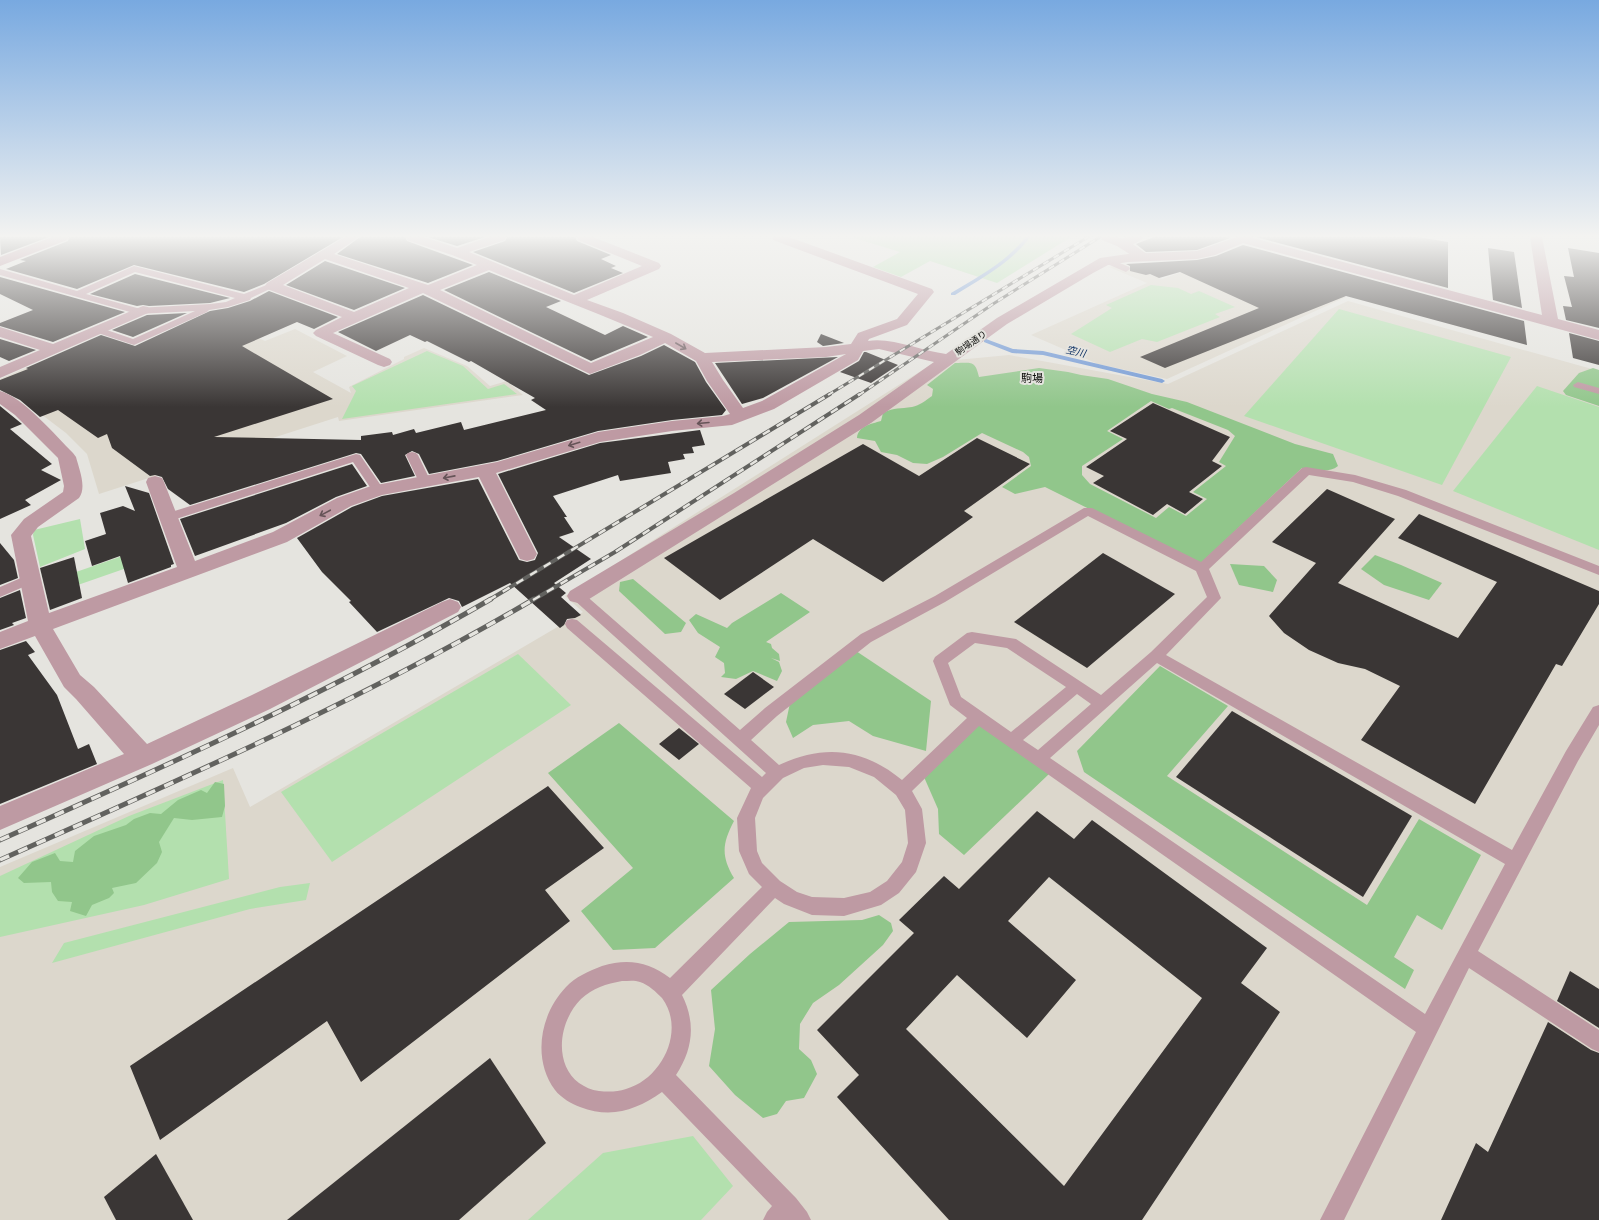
<svg xmlns="http://www.w3.org/2000/svg" width="1599" height="1220" font-family="Montserrat,'Noto Sans JP',sans-serif">
	<style>
		.built { fill: #dcd7cc }
		.green { fill: #b3e0ae }
		.forest { fill: #91c68b; fill-rule: evenodd }
		.lines { fill: none; stroke-linecap: round; stroke-linejoin: round }
		.stream { fill: #7198d4; fill-rule: evenodd }
		.building { fill: #3a3635; fill-rule: evenodd }
		.service { fill: #be9aa3; fill-rule: evenodd }
		.minor { fill: #be9aa3; fill-rule: evenodd }
		.tertiary { fill: #be9aa3; fill-rule: evenodd }
		.secondary { fill: #aa7684; fill-rule: evenodd }
		.rail-far2-casing { stroke: #62625f; stroke-width: 3 }
		.rail-far1-casing { stroke: #62625f; stroke-width: 4 }
		.rail-casing { stroke: #62625f; stroke-width: 5 }
		.rail-far2 { stroke: #e5e4df; stroke-width: 2; stroke-dasharray: 6; stroke-linecap: butt }
		.rail-far1 { stroke: #e5e4df; stroke-width: 2.5; stroke-dasharray: 8; stroke-linecap: butt }
		.rail { stroke: #e5e4df; stroke-width: 3.5; stroke-dasharray: 10; stroke-linecap: butt }
		.oneway { stroke: #665458 }
		.labels { text-anchor: middle; stroke-width: 4; stroke-linejoin: round; paint-order: stroke }
		.far-street-label { font-size: 9px; fill: #0f0f0d; stroke: #e5e4df }
		.far-water-label { font-size: 10px; font-style: italic; fill: #052a5f; stroke: #e5e4df }
		.far-quarter-label { font-size: 11px; fill: #0f0f0d; stroke: #e5e4df }
	</style>
	<rect width="100%" height="100%" fill="#e5e4df"/>
	<g class="built">
		<polygon points="1217,260 1346,297 1167,379 1098,364 1031,335 1147,283 1109,267 1123,264 1162,279"/>
		<polygon points="1348,301 1599,371 1599,1220 0,1220 0,867 233,768 250,807 583,612 565,596 935,362 1009,355 1168,384"/>
		<polygon points="227,323 265,341 295,329 347,356 313,372 351,393 349,387 404,359 404,357 424,348 467,366 490,386 507,381 523,395 339,421 338,417 99,494 87,454 66,433 0,383 0,379 59,354 85,372"/>
	</g>
	<g class="green">
		<polygon points="851,237 1071,237 997,283 930,261 901,277 873,267 900,252"/>
		<polygon points="1151,285 1178,288 1191,294 1199,291 1235,307 1215,314 1220,317 1157,342 1142,339 1110,352 1071,334 1112,308 1106,305"/>
		<polygon points="1339,309 1511,357 1442,485 1244,416"/>
		<polygon points="427,351 463,366 488,389 504,384 517,394 342,419 356,391 352,386"/>
		<polygon points="1537,386 1599,407 1599,550 1453,491"/>
		<polygon points="80,519 85,549 40,567 33,535 34,530"/>
		<polygon points="163,542 167,554 49,595 47,582"/>
		<polygon points="518,654 571,705 332,862 281,792"/>
		<polygon points="223,780 229,879 144,905 0,937 0,876 129,816"/>
		<polygon points="310,883 306,900 250,909 52,963 64,943 280,887"/>
		<polygon points="693,1136 733,1186 701,1220 528,1220 603,1153"/>
	</g>
	<g class="forest">
		<path d="M955,363C972,363 975,360 979,377L1039,368L1068,372L1081,375L1108,379L1152,394L1187,402L1295,444L1333,454L1338,466C1328,474 1314,469 1302,468L1200,564L1045,487L1015,494L1002,487L1031,466L1029,457L1023,452L982,433L943,457L927,464L913,463L897,455L881,452L875,441L857,438C858,426 871,424 881,421L883,413C895,407 900,409 912,407C920,405 925,401 932,396L933,389L927,385ZM1151,401L1169,409L1172,408L1228,430L1235,436L1219,462L1226,466L1193,492L1207,499L1186,516L1169,507L1156,518L1090,484L1082,475V466L1123,439L1107,431Z"/>
		<polygon points="1593,368 1599,370 1599,406 1566,395 1563,391 1579,373"/>
		<polygon points="1375,555 1401,565 1442,583 1429,600 1384,585 1361,569"/>
		<polygon points="1230,564 1264,566 1277,580 1273,592 1239,585"/>
		<polygon points="633,579 686,623 681,632 665,634 619,591 620,582"/>
		<polygon points="781,593 810,612 766,642 771,644 772,648 779,654 780,661 771,658 779,662 782,671 777,681 753,671 736,679 721,677 725,673 724,663 715,657 720,647 698,633 689,620 696,614 727,628 732,623"/>
		<polygon points="856,651 931,701 926,751 873,736 849,721 813,725 793,738 786,722 790,703"/>
		<polygon points="1160,666 1228,706 1167,776 1367,905 1419,819 1481,855 1442,930 1417,915 1394,957 1414,970 1405,989 1084,772 1077,751"/>
		<path d="M619,723L734,821C722,844 721,856 734,878L655,948L613,950L581,911L633,868L548,773Z"/>
		<polygon points="979,725 1049,774 964,855 939,834 938,809 924,777"/>
		<polygon points="215,782 224,784 225,806 222,817 192,820 174,818 159,842 162,852 157,863 136,883 112,888 114,893 109,898 92,905 86,916 70,911 72,902 58,901 52,892 51,882 24,883 18,878 32,862 55,853 60,861 73,862 75,851 94,836 126,825 134,819 150,813 161,814 178,800 201,790 207,793"/>
		<polygon points="879,915 891,923 893,931 883,945 839,985 813,1003 800,1024 799,1049 811,1060 817,1074 804,1098 786,1101 777,1114 763,1118 735,1095 709,1066 715,1029 711,990 750,954 789,922 862,920"/>
	</g>
	<g class="lines">
		<g class="stream">
			<path d="M1026,237H1030C1011,263 982,278 955,295H951V293C978,277 1006,262 1026,237Z"/>
			<polygon points="986,339 1013,349 1043,351 1162,379 1165,381 1162,383 1043,355 1012,353 984,342 984,340"/>
		</g>
	</g>
	<g class="building">
		<polygon points="0,237 49,237 1,255"/>
		<polygon points="69,237 343,237 264,284 244,292 134,265 77,289 6,269 26,261 20,260 68,241"/>
		<polygon points="360,237 405,237 407,241 473,265 428,283 337,254"/>
		<polygon points="428,237 485,237 457,246"/>
		<polygon points="507,237 575,237 577,241 611,255 601,259 616,266 611,268 623,273 574,293 473,252 505,241"/>
		<polygon points="1154,237 1227,237 1230,238 1197,250 1146,252 1136,244"/>
		<polygon points="1256,237 1418,237 1448,242 1448,288"/>
		<polygon points="1243,245 1524,321 1527,345 1346,296 1165,368 1140,357 1259,308 1180,272 1159,278 1150,274 1146,275 1130,271 1130,266 1126,264 1197,260 1216,256"/>
		<polygon points="1488,248 1514,252 1522,308 1493,300"/>
		<polygon points="1568,248 1599,253 1599,328 1566,320 1563,306 1572,307 1564,276 1574,277"/>
		<polygon points="325,261 405,288 354,310 286,285"/>
		<polygon points="489,272 561,301 546,307 605,335 623,326 648,337 591,361 444,290"/>
		<polygon points="135,274 230,298 210,303 149,306 143,305 137,306 90,294"/>
		<polygon points="0,277 125,312 53,342 0,326 0,323 33,310 0,294"/>
		<polygon points="269,291 338,317 314,329 297,322 242,346 333,399 214,437 361,440 361,436 392,432 393,435 414,429 416,433 461,422 464,430 546,410 531,400 535,398 471,361 469,362 427,341 425,342 410,335 376,351 338,332 423,295 589,375 641,356 664,345 695,362 706,382 726,410 722,415 672,420 598,431 497,461 429,474 419,454 412,451 405,455 415,476 381,483 361,454 356,453 190,505 168,489 162,477 155,475 150,476 112,448 107,434 98,438 58,410 40,417 20,400 0,390 0,380 28,369 26,368 101,335 135,346 210,311 228,308 250,301"/>
		<polygon points="187,313 133,337 112,330 147,315"/>
		<polygon points="1569,333 1599,341 1599,365 1573,358"/>
		<polygon points="821,334 844,343 823,346 817,342"/>
		<polygon points="0,339 36,350 9,361 0,357"/>
		<polygon points="864,352 866,352 898,365 871,383 840,372 859,361"/>
		<polygon points="838,357 763,398 742,404 715,363"/>
		<polygon points="1153,403 1230,437 1212,461 1222,466 1189,492 1203,499 1185,514 1167,504 1153,515 1093,483 1104,476 1086,467 1127,439 1110,431"/>
		<polygon points="0,406 22,424 10,429 52,464 41,470 61,480 25,500 31,505 0,519"/>
		<polygon points="700,430 705,445 692,447 694,453 683,454 685,459 668,462 671,473 620,481 618,475 553,496 567,517 564,517 574,532 559,537 591,559 554,583 566,593 561,597 581,615 575,618 567,619 564,625 560,628 510,583 462,607 459,601 449,598 377,632 349,602 351,601 322,572 297,538 352,507 382,496 478,479 519,560 527,562 535,560 538,553 498,474 600,443"/>
		<polygon points="977,438 1030,464 964,511 973,517 883,582 813,539 720,600 664,558 863,444 919,476"/>
		<polygon points="352,464 367,486 336,497 286,523 195,556 180,519"/>
		<polygon points="125,486 149,493 174,564 171,565 171,567 128,583 120,556 92,566 85,541 106,534 100,513 123,506 135,511"/>
		<polygon points="1327,489 1395,519 1338,583 1458,638 1497,582 1398,538 1419,514 1599,591 1599,604 1562,666 1556,664 1475,804 1361,740 1400,686 1365,669 1338,663 1309,650 1284,633 1269,616 1316,563 1272,542"/>
		<polygon points="0,543 14,560 18,578 0,585"/>
		<polygon points="1103,553 1175,594 1087,668 1014,622"/>
		<polygon points="74,557 82,598 50,610 40,568"/>
		<polygon points="20,590 26,618 12,623 14,625 0,630 0,598"/>
		<polygon points="26,641 35,652 28,655 57,695 78,749 89,744 97,764 0,804 0,650"/>
		<polygon points="753,672 774,687 745,709 724,694"/>
		<polygon points="1232,711 1412,816 1363,897 1176,777"/>
		<polygon points="679,728 699,744 679,760 659,744"/>
		<polygon points="548,786 604,848 545,890 570,921 361,1082 327,1021 160,1140 130,1066"/>
		<path d="M1037,811L1074,839L1092,820L1267,948L1241,983L1280,1012L1142,1220H949L837,1097L859,1075L817,1030L914,933L899,920L944,876L959,889ZM1049,877L1202,998L1064,1186L906,1029L957,975L1027,1038L1076,980L1008,921Z"/>
		<polygon points="1570,971 1599,989 1599,1028 1557,1001"/>
		<polygon points="1548,1022 1591,1050 1599,1053 1599,1220 1441,1220 1476,1143 1488,1152"/>
		<polygon points="490,1058 546,1143 459,1220 287,1220"/>
		<polygon points="156,1154 193,1220 116,1220 104,1197"/>
	</g>
	<g class="lines">
		<g class="service">
			<polygon points="1108,258 1129,267 1130,269 1126,272 1105,263 1104,261"/>
			<path d="M134,266L244,294L269,284H275L276,286L251,298L250,300L228,307L209,310L207,312L134,345L95,332L93,330L98,327L133,339L195,311L137,314L0,275V269L77,291ZM135,272L235,298L226,302L210,304L137,308L86,294Z"/>
			<polygon points="1578,382 1599,388 1599,394 1574,387 1573,385"/>
			<polygon points="412,452 416,453 418,455 431,482 429,485 421,485 419,482 406,455 408,453"/>
			<polygon points="356,454 360,455 384,490 382,493 374,493 353,462 173,520 165,520 163,517 165,514"/>
			<path d="M1306,467L1355,475L1406,490L1599,566V575L1398,496L1353,482L1309,475L1209,569L1221,598L1166,655L1512,850L1566,751L1593,707L1599,705V725L1578,761L1478,951L1599,1030V1052L1592,1049L1469,968L1344,1220H1320L1416,1032L979,726L912,791L922,809L926,843L916,872L899,893L881,905L844,916L812,915L784,904L775,898L682,995C696,1023 693,1049 676,1075L796,1198L807,1212L811,1220H763L767,1212L772,1206L662,1092C636,1110 612,1119 580,1107C572,1104 561,1098 555,1090C532,1059 540,1014 566,987C575,977 589,971 602,966C628,958 649,962 670,978L762,887L749,874L739,851L737,818L751,788L567,628L565,624L567,620L572,619L577,620L762,777L766,773L573,599L571,596L573,593L578,591L583,593L740,730L765,708L861,634L935,596L1084,508H1092L1201,562L1302,468ZM1088,516L1196,571L1207,597L1151,652L1101,695L1016,639L972,632L967,633L935,657L933,661L950,705L967,718L902,780C863,748 824,744 779,765L751,740L777,716L871,642L945,602ZM975,643L1007,648L1066,687L1011,732L961,697L948,663ZM1157,663L1505,864L1425,1014L1050,758ZM1077,694L1091,704L1038,750L1023,740ZM823,765L849,767L874,777L896,795L905,810L908,843L902,862L887,881L870,892L844,898L812,897L797,892L780,881L762,863L757,851L755,818L763,798L783,778L804,768ZM622,981C628,981 635,980 640,982C649,985 656,992 662,998C686,1030 662,1079 626,1089C617,1092 608,1092 599,1091C591,1090 585,1087 579,1083C553,1063 559,1021 581,999C593,988 606,984 622,981Z"/>
			<polygon points="30,574 35,576 37,579 35,582 0,597 0,587"/>
		</g>
		<g class="minor">
			<path d="M345,237H359L334,254L428,285L477,265L452,255L407,240L406,237H424L457,248L489,237H506L505,240L469,252L574,295L642,266L578,240L577,237H593L659,263L661,266L659,269L587,300L623,313L671,334L705,353L826,347L851,344L858,333L897,319L918,294L773,240L772,237H789L932,289L934,292L907,325L869,339L868,341C892,337 921,351 946,354L997,318L1100,258L1128,254L1197,251L1237,237H1253V238L1542,315L1530,237H1542L1558,319L1599,330V340L1243,243L1215,255L1197,259L1128,262L1108,265L1093,273L1007,324L871,423L586,601L578,603L570,601L567,596L570,591L734,493L859,415L934,362L879,349L863,351L858,360L774,409L732,425L672,431L600,442L496,473L537,554L534,559L527,561L520,559L479,477L382,495L351,506L287,542L53,629L80,675L94,687L147,744L252,695L442,602L450,599L458,602L461,607L458,612L270,709L152,764L0,830V806L124,754L76,699L64,687L35,636L0,649V632L28,621L11,535L24,519L63,492L64,486L58,458L15,415L0,404V391C23,397 56,436 73,453L76,457C79,469 87,487 79,498L38,527L31,536L49,613L177,567L146,482L148,478L155,476L162,478L164,482L195,561L273,532L337,498L371,486L497,462L598,432L672,421L723,416L730,414L707,381L696,361L665,343L640,355L590,374L423,293L333,333L390,359L392,362L390,365L384,367L378,365L316,336L313,333L316,330L342,317L267,289L265,286L267,283ZM325,259L409,288L354,312L283,285ZM489,270C543,293 599,313 653,337L591,363L440,290ZM846,354L762,401L743,408L723,380L712,362L826,357Z"/>
			<path d="M1127,237H1144C1139,243 1125,248 1117,246L1116,243L1117,240Z"/>
			<polygon points="143,306 148,307 150,310 148,313 0,378 0,367 40,350 0,337 0,327 53,344"/>
		</g>
		<polygon class="tertiary" points="1101,237 1118,237 1127,240 1151,257 1149,260 1139,260 1117,246 1102,240"/>
		<polygon class="secondary" points="52,237 68,237 67,240 0,266 0,257"/>
		<defs>
			<g id="rail-far2">
				<polyline points="828,395 1088,237"/>
				<polyline points="859,395 993,304 1100,237"/>
			</g>
			<g id="rail-far1">
				<polyline points="489,600 830,394"/>
				<polyline points="533,600 615,552 860,394"/>
			</g>
			<g id="rail">
				<path d="M0,840C166,766 333,691 491,599"/>
				<path d="M0,860C181,779 363,700 534,599"/>
			</g>
		</defs>
		<use href="#rail-far2" class="rail-far2-casing"/>
		<use href="#rail-far1" class="rail-far1-casing"/>
		<use href="#rail" class="rail-casing"/>
		<use href="#rail-far2" class="rail-far2"/>
		<use href="#rail-far1" class="rail-far1"/>
		<use href="#rail" class="rail"/>
	</g>
	<defs><path id="oneway-shaft" d="M-6 0H5M1.5-3L5.5 0L1.5 3" fill="none" stroke-width="1.6" stroke-linecap="round" stroke-linejoin="round"/></defs>
	<g class="oneway">
		<use href="#oneway-shaft" transform="translate(681 346) rotate(30)"/>
		<use href="#oneway-shaft" transform="translate(703 423) rotate(175)"/>
		<use href="#oneway-shaft" transform="translate(574 444) rotate(163)"/>
		<use href="#oneway-shaft" transform="translate(449 477) rotate(169)"/>
		<use href="#oneway-shaft" transform="translate(325 513) rotate(152)"/>
	</g>
	<linearGradient id="sky" x2="0" y2="1"><stop stop-color="#78a9e0"/><stop offset="0.58" stop-color="#f3f3f1"/><stop offset="1" stop-color="#f3f3f1" stop-opacity="0"/></linearGradient>
	<rect width="1599" height="407" fill="url(#sky)"/>
	<g class="labels">
		<g class="far-street-label">
			<text transform="translate(971 343) rotate(-35)" y="3">駒場通り</text>
		</g>
		<g class="far-water-label">
			<text transform="translate(1076 351) rotate(13)" y="4">空川</text>
		</g>
		<g class="far-quarter-label">
			<text x="1032" y="382">駒場</text>
		</g>
	</g>
</svg>
